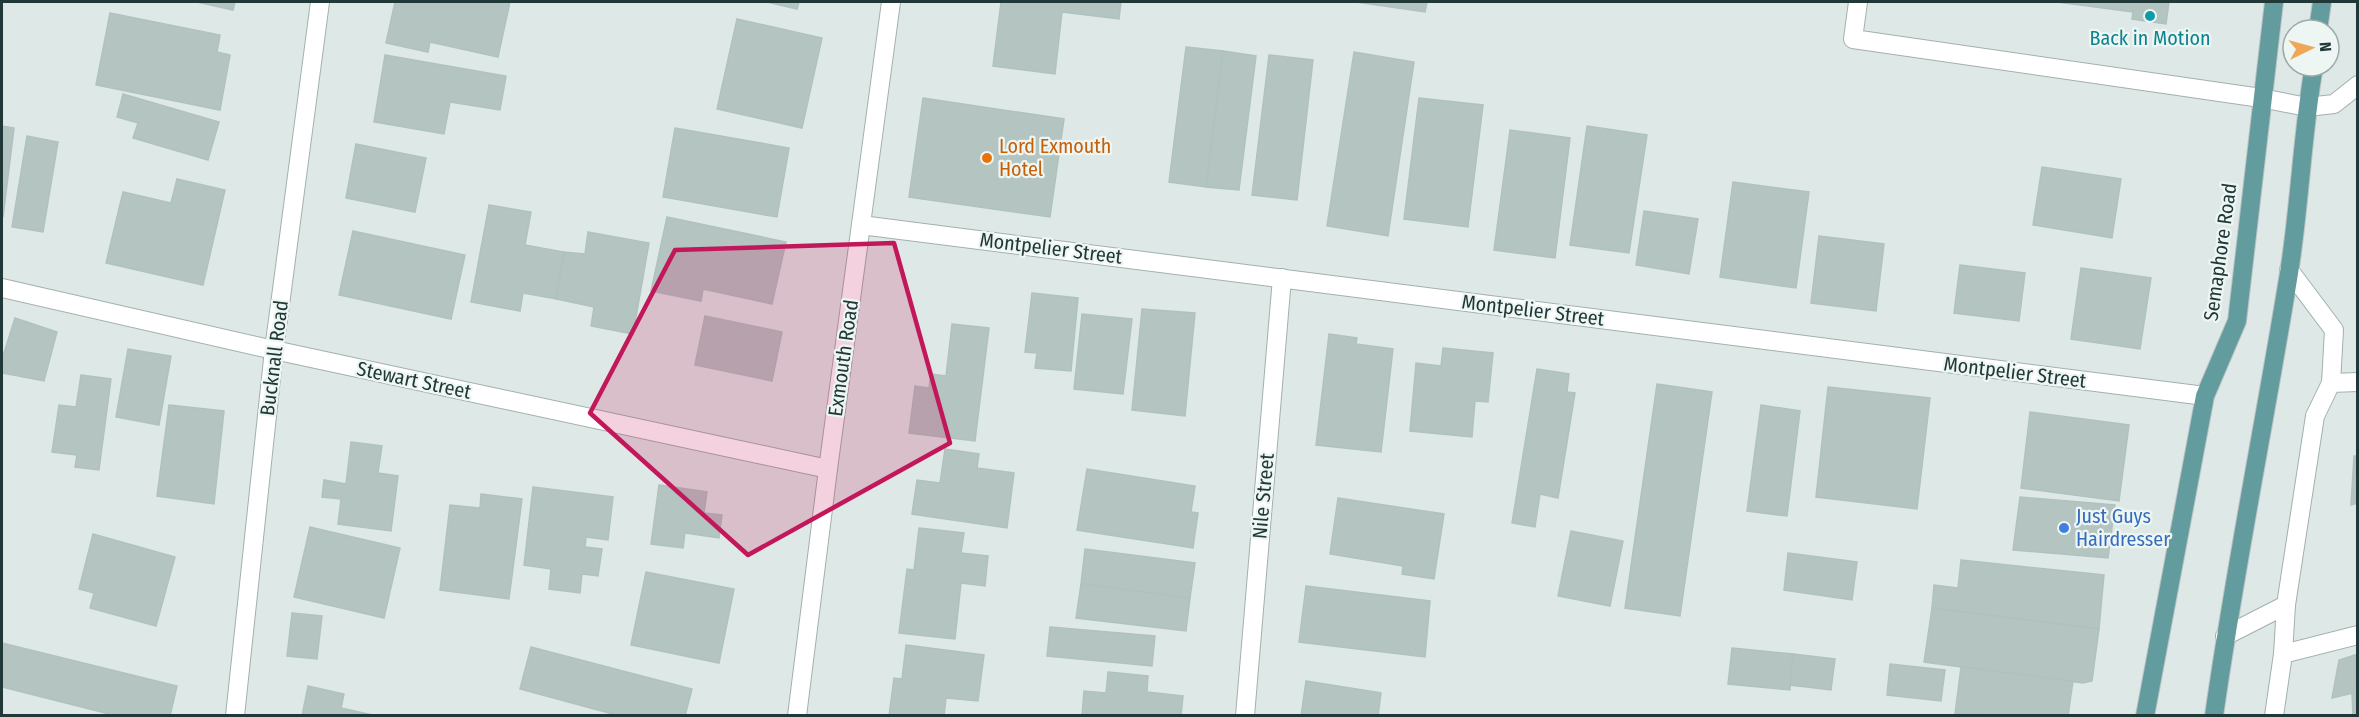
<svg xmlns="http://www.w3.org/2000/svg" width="2359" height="717" font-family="'Fira Sans Condensed',sans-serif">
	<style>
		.building { fill: #b3c4c1; stroke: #b0c2c0; stroke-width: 1.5 }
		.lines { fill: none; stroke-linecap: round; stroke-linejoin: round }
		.minor-casing { stroke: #a1b0af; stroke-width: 20 }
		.major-casing { stroke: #bcc3c3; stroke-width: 20 }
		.minor { stroke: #fff; stroke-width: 18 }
		.major { stroke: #639c9e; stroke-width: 18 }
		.marked { fill: #c2185b; fill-opacity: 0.2; stroke: #c2185b; stroke-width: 4.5; stroke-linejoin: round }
		.culture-dot { fill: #0f9aa8; stroke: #eef6f4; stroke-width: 2 }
		.food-dot { fill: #e8710a; stroke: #eef6f4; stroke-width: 2 }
		.shop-dot { fill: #3f7fe0; stroke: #eef6f4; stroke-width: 2 }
		.labels { text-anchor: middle; stroke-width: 4.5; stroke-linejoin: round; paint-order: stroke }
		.culture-label { font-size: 20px; fill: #0d838f; stroke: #eef6f4 }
		.food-label { font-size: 20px; fill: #c56008; stroke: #eef6f4; text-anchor: start }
		.street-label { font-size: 20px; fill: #203838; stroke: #eef6f4 }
		.shop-label { font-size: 20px; fill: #366cbe; stroke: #eef6f4; text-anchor: start }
	</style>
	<rect width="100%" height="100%" fill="#dee9e7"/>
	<g class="building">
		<polygon points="197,2 235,2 233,10"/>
		<polygon points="395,2 510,2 498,57 430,42 428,52 386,43"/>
		<polygon points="767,2 799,2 797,9"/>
		<polygon points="1001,2 1121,2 1119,19 1062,12 1055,74 993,66"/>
		<polygon points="1356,2 1427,2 1425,12"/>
		<polygon points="2057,2 2169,2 2166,24 2132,19 2133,12"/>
		<polygon points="110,13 220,35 217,52 230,55 220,110 96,85"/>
		<polygon points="737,19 822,38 802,128 717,109"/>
		<polygon points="1186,47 1223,51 1206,187 1169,182"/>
		<polygon points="1223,51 1256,56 1239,190 1206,187"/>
		<polygon points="1354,52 1414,62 1388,236 1327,226"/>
		<polygon points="385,55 506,76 500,110 450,102 444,134 374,122"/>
		<polygon points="1269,55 1313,60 1297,200 1252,195"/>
		<polygon points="123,94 219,122 208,160 133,138 138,123 117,117"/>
		<polygon points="923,98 1064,119 1050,217 909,197"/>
		<polygon points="1419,98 1483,105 1468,227 1404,219"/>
		<polygon points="2,126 14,128 3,217 2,217"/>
		<polygon points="1587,126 1647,135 1629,253 1570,245"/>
		<polygon points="675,128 789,148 777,217 663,197"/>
		<polygon points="1510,130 1570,138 1555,258 1494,250"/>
		<polygon points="27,136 58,142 43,232 12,227"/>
		<polygon points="356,144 426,158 415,212 346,198"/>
		<polygon points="2042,167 2121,179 2112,238 2033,225"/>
		<polygon points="177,179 225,190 203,285 106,263 123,192 171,203"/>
		<polygon points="1733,182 1809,192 1796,288 1720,277"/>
		<polygon points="489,205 531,212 525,245 564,252 556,299 523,293 520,311 471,302"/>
		<polygon points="1644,211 1698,219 1689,274 1636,265"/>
		<polygon points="667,217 786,242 772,304 703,289 701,301 651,291"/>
		<polygon points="353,231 465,255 451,319 339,295"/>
		<polygon points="588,232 649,243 633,334 591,326 594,307 556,299 564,252 585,254"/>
		<polygon points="1819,236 1884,244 1876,311 1811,303"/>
		<polygon points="1960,265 2025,273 2019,321 1954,313"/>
		<polygon points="2081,268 2151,278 2140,349 2071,339"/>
		<polygon points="1032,293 1078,298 1071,371 1035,368 1037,353 1025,352"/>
		<polygon points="1142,309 1195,313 1185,416 1132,410"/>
		<polygon points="1082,314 1132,319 1123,394 1074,389"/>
		<polygon points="705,316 782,332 772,381 695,365"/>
		<polygon points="15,318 57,332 44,381 2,373 2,359"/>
		<polygon points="952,324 989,328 975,441 909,433 915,386 929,388 931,374 946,376"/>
		<polygon points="1329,334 1357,338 1356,344 1393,349 1381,452 1316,445"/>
		<polygon points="1443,348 1493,353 1488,402 1475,401 1472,437 1410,431 1416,363 1441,366"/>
		<polygon points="128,349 171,356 159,425 116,417"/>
		<polygon points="1537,369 1569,374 1567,392 1575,393 1558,498 1540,494 1535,527 1512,523"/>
		<polygon points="81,375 111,379 99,470 75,467 77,455 52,452 59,405 76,407"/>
		<polygon points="1657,384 1712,392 1680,616 1625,608"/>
		<polygon points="1828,387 1930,398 1917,509 1816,497"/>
		<polygon points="169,405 224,411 214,504 157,496"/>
		<polygon points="1761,405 1800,411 1787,516 1747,511"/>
		<polygon points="2030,412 2129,425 2119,501 2021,488"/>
		<polygon points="351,442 382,446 378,473 398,476 391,531 338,524 341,499 322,497 324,480 346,484"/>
		<polygon points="945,449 979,454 977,468 1014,473 1007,528 912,514 917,480 940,483"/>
		<polygon points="2354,456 2358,456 2358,503 2351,505"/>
		<polygon points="1087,469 1195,486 1191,512 1198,513 1193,548 1077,530"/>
		<polygon points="659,485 707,492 704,513 722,515 719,538 685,533 683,548 651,544"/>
		<polygon points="533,487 613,497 608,540 586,537 585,547 602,549 598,576 582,574 580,593 549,589 551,569 524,565"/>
		<polygon points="481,494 522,499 509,599 440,590 450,505 480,508"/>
		<polygon points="2020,497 2115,505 2108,558 2013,550"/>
		<polygon points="1338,498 1444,514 1434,579 1402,574 1403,566 1330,554"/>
		<polygon points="310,527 400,548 384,618 294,597"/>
		<polygon points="919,528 964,533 961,553 988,556 985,586 961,583 955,639 899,633 907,569 914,570"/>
		<polygon points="1571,531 1623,541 1610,606 1558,596"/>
		<polygon points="93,534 175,557 156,626 90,608 94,593 79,589"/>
		<polygon points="1085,549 1195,563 1190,598 1081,584"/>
		<polygon points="1788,553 1857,562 1852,600 1784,590"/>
		<polygon points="1961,560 2104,575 2099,629 1932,608 1934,585 1958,588"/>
		<polygon points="646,572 734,589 719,663 631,645"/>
		<polygon points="1081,584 1190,598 1186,631 1076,618"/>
		<polygon points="1306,586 1430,601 1425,657 1299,642"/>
		<polygon points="1932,608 2099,629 2092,681 2083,683 1924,662"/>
		<polygon points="292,613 322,616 317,659 287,656"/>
		<polygon points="1050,627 1155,636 1152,666 1047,656"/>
		<polygon points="2,643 177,686 170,716 117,716 2,687"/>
		<polygon points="906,645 984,655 978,701 946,698 944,716 889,716 894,678 902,679"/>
		<polygon points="531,647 692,689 685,716 620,716 520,689"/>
		<polygon points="1732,648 1793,654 1790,690 1728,684"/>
		<polygon points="1793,654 1835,659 1831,690 1790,685"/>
		<polygon points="2358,654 2358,692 2332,698 2339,660"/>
		<polygon points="1890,664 1945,670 1941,701 1887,695"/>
		<polygon points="1961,667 2073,681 2068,716 1955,714"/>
		<polygon points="1108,672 1148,676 1147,692 1183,696 1181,716 1082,716 1084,691 1106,693"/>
		<polygon points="1306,681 1381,693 1378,716 1301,716"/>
		<polygon points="308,686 344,694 341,708 377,716 302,716"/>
		<polygon points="2358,692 2358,716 2353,716 2352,693"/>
	</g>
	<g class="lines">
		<defs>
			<g id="minor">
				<polyline points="1858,2 1853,39 2261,98 2307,107 2334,104 2358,85"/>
				<polyline points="861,225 2205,396"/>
				<polyline points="2,288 274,350 828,469"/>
				<polyline points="2331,383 2358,382"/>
				<polyline points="2225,636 2286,605"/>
				<polyline points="2283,654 2358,635"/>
				<polyline points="235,716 274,350 320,2"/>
				<polyline points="797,716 828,469 891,2"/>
				<polyline points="1245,716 1282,278"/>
				<polyline points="2274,716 2283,654 2286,605 2315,416 2331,383 2334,330 2289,270"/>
			</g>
			<g id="major">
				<polyline points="2318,30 2322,2"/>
				<polyline points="2145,716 2205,396 2237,321 2274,2"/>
				<path d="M2214,716C2235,567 2265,421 2289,273C2300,204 2302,135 2314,66"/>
			</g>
		</defs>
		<use href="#minor" class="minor-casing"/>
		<use href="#major" class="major-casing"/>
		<use href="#minor" class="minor"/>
		<use href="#major" class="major"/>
	</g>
	<path class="marked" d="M894,243L950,443L748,555L590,413L675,250Z"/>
	<circle class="culture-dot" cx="2150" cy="16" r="6"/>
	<circle class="food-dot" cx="987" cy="158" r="6"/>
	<circle class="shop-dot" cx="2064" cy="528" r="6"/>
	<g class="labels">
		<g class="culture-label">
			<text x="2150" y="45">Back in Motion</text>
		</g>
		<g class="food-label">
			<text x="999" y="153">Lord Exmouth<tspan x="999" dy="23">Hotel</tspan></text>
		</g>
		<g class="street-label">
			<text transform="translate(1051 248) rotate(7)" y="7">Montpelier Street</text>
			<text transform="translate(2220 252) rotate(-82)" y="7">Semaphore Road</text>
			<text transform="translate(1533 310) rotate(7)" y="7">Montpelier Street</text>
			<text transform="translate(274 358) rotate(-83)" y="7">Bucknall Road</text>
			<text transform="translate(843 358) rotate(-82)" y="7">Exmouth Road</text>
			<text transform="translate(2015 372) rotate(7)" y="7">Montpelier Street</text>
			<text transform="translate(414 380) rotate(12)" y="7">Stewart Street</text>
			<text transform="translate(1263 496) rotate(-85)" y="7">Nile Street</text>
		</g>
		<g class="shop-label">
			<text x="2076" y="523">Just Guys<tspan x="2076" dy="23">Hairdresser</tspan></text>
		</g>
	</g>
	<rect width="2359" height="717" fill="none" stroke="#203838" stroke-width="6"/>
	<g transform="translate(2311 48) rotate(85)"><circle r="28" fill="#eef6f4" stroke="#9caaa9" stroke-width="1.5"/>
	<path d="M0-4.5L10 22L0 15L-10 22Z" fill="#eea756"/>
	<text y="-9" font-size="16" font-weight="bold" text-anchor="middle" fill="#203838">N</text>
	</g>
</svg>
